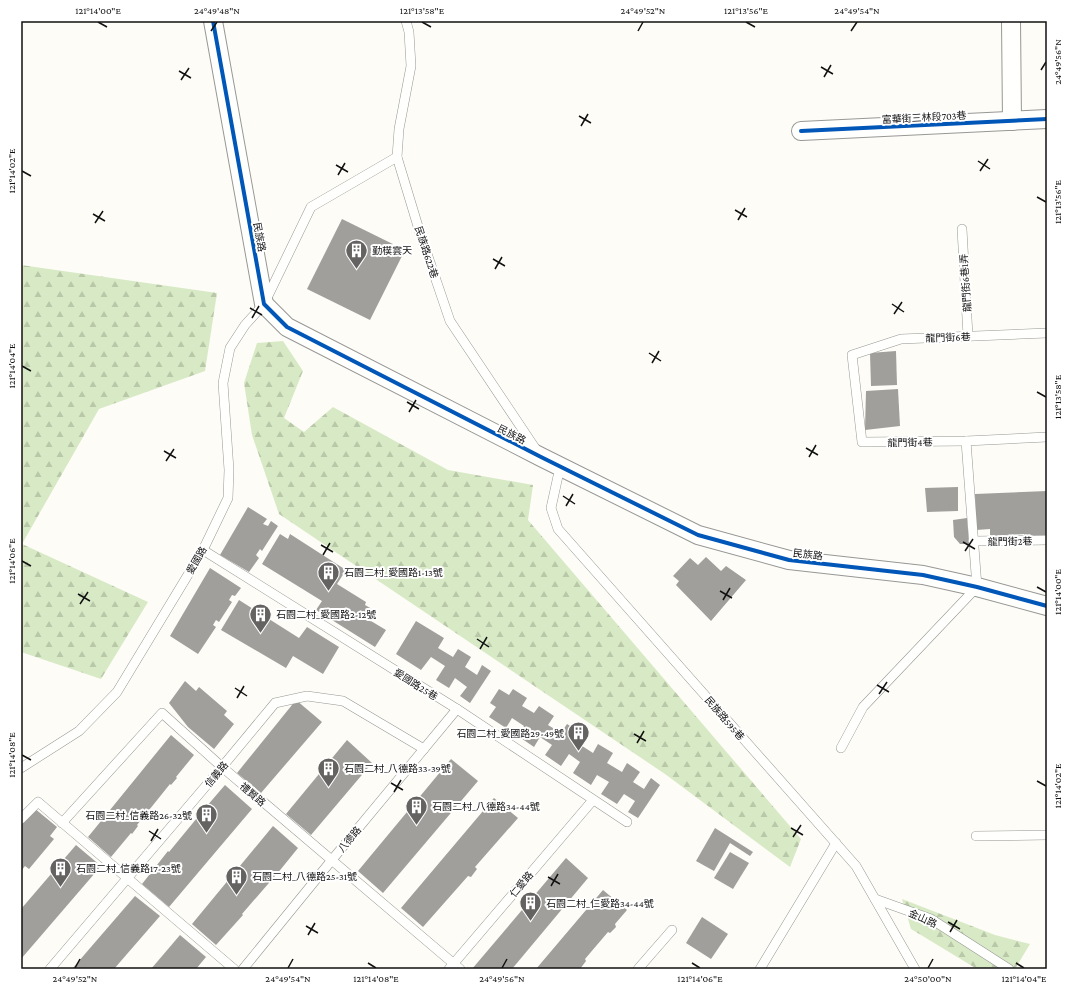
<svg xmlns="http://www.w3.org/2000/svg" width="1068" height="990" font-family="'Crimson Pro','Noto Sans TC',serif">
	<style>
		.forest { fill: url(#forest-firs) }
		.building { fill: #a19f9c }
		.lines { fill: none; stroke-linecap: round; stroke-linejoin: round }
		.lane-casing { stroke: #979795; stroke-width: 10 }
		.street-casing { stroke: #979795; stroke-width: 20 }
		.path { stroke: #b9b9b8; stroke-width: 2.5; stroke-dasharray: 4 2; stroke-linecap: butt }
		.lane { stroke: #fffffe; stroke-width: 9 }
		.street { stroke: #fffffe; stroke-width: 18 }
		.cycleway-casing { stroke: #fff; stroke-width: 6 }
		.cycleway { stroke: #0057b8; stroke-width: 4 }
		.ticks { fill: none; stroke: #111; stroke-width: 1.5 }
		.labels { text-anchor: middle; stroke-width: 4; stroke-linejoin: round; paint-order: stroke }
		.street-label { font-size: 10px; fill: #111; stroke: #fff }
		.poi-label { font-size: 10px; fill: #111; stroke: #fff; text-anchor: start }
		.neatline { fill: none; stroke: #111; stroke-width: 1.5 }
		.ticks-label { font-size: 10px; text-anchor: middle; fill: #111 }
	</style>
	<defs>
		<pattern id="forest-firs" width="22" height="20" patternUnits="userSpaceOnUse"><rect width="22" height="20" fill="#d8eac5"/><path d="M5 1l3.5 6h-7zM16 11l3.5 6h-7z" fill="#b8c8a8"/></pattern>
	</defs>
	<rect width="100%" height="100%" fill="#fdfcf7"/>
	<g class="forest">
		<polygon points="21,265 217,293 205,371 99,409 22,544 148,602 101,679 21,652"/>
		<polygon points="283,341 303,371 284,418 304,432 333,407 448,470 533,485 528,520 801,839 790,867 665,774 279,514 252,435 244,383 257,343"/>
		<polygon points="902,899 995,935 1030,944 1015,969 977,969 911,929"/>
	</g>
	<g class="building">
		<polygon points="342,219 405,250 370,320 307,289"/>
		<polygon points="896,351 897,385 871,386 870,353"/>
		<polygon points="898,389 900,426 865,430 866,391"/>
		<polygon points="958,487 958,511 927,512 925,488"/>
		<polygon points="1047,491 1047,537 1024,537 1024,534 990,536 990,529 976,530 975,494"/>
		<polygon points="248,507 267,519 263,524 268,526 271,521 278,526 262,551 260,549 256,555 259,558 249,572 220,555"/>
		<polygon points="967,518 969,544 960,544 954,537 953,520"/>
		<polygon points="280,534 288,539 290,534 346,570 337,584 366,602 365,605 377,612 371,621 386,630 375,647 316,610 322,601 262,564"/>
		<polygon points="706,557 721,571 726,566 746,580 711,621 676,585 679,581 673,576 690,558 698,565"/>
		<polygon points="210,568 241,588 235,596 232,595 229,600 232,602 219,622 216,620 213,625 216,627 198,654 170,636"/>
		<polygon points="239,600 299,638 307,627 339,647 323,674 293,656 286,668 221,630"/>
		<polygon points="416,621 444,638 438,648 453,657 458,649 471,657 465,667 477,675 482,665 491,671 470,703 460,696 467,687 455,678 449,688 436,680 445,666 431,657 421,670 396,654"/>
		<polygon points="185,681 196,691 199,687 227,711 224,715 234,724 214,749 188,727 169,703"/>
		<polygon points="499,689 509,695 513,689 527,698 522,706 534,713 539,706 554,716 548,725 561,733 567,724 584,735 579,744 593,753 598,744 613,753 607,763 622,772 627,763 640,772 633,782 644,789 651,778 660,785 638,818 628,812 635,801 624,794 617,804 601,794 609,782 597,775 591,785 573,773 580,762 569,754 561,766 545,755 552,745 540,737 534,747 518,736 524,726 512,718 506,728 489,717 496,707 490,703"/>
		<polygon points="296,700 322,722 261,793 237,773"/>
		<polygon points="171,735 194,755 176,777 177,778 171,785 170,784 137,825 138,826 132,834 131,833 111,857 88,837"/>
		<polygon points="347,740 372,763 311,835 286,814"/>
		<polygon points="451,759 478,781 383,893 358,871"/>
		<polygon points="225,785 252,809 169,907 142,884 168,851 169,852 197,818 196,817 205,806 206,807"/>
		<polygon points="494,798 518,818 475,867 477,869 471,877 468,876 423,927 401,908"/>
		<polygon points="34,808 57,827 50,836 54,839 29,869 25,866 21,871 21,824"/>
		<polygon points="273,826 298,848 281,869 242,914 243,915 216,945 192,924"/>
		<polygon points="715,828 753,852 750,856 730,843 714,871 696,861"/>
		<polygon points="76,845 101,866 21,959 21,909"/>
		<polygon points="730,852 749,863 733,889 714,878"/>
		<polygon points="566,858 588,878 512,969 472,969"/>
		<polygon points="603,890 627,910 615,924 616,927 610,933 608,932 585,959 586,961 580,969 536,969"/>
		<polygon points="135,896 160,916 114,969 72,969"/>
		<polygon points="702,917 728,934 711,959 686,943"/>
		<polygon points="180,935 206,957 196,969 151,969"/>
	</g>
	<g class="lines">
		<defs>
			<g id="lane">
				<polyline points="406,21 409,32 411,66 399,129 397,157 420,233 450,321 537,451"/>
				<polyline points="962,229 968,336"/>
				<polyline points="1047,333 901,339 852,355 862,442 966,441 1047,437"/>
				<polyline points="560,467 551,508 558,529 856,866 915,969"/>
				<polyline points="973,541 1047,540"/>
				<polyline points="203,550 457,709 627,822"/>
				<polyline points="841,748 863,707 977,587 966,441"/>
				<polyline points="21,768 79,731 117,692 203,550 228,498 229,470 223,383 230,348 245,325 264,304 311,207 397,157"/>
				<polyline points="21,819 38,802 234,969"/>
				<polyline points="62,823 162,713 222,767 460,969"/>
				<polyline points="976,836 1047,835"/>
				<polyline points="875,899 931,919 1009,969"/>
				<polyline points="50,969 222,767 275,703 307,696 343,701 424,749"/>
				<polyline points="243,969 331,861 457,709"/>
				<polyline points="449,969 593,800"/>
				<polyline points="638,969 672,930"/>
				<polyline points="760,969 836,843"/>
			</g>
			<g id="street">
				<polyline points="213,21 264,304 287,327 541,457 698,535 789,560 923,575 977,587 1047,606"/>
				<polyline points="1011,21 1012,121"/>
				<polyline points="801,131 1047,119"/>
			</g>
		</defs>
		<use href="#lane" class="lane-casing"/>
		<use href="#street" class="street-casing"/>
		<polyline class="path" points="21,743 21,745"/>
		<use href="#lane" class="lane"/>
		<use href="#street" class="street"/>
		<defs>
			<g id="cycleway">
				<polyline points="213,21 264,304 287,327 541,457 698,535 789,560 923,575 977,587 1047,606"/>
				<polyline points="801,131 1047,119"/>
			</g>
		</defs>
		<use href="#cycleway" class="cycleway-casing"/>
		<use href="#cycleway" class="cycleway"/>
	</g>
	<path class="ticks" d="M98,22L107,27M422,22L431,27M746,22L755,27M211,31L217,22M638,31L643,22M851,31L857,22M821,67L833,74M1041,70L1046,62M179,71L191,78M824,77L831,65M181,80L189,68M579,116L591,123M581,126L588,114M978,161L990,169M336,165L348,172M22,171L31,176M980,171L988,159M338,175L345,163M1037,197L1046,202M735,210L747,217M93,214L105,221M738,220L745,208M95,223L103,211M493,259L505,266M495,269L502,257M892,304L904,312M250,308L262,315M894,314L902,302M252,318L259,306M649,353L661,361M652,363L659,351M22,366L31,371M1037,392L1046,397M407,402L419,409M409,412L416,400M806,448L818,455M164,451L176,458M809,457L816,445M166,461L174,449M563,496L575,504M566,506L573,494M963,542L975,549M321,545L333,552M965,551L973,539M323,555L330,543M22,561L31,566M1037,587L1046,592M720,591L732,598M78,594L90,601M723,600L730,588M80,604L88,592M477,639L489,647M480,649L487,637M877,685L889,692M235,688L247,696M879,694L887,682M237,698L244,686M634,734L646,741M637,743L644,731M22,755L31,760M1037,781L1046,786M391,783L403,790M394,792L401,780M791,828L803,835M149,831L161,839M793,837L801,825M151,841L158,829M548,877L560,884M551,886L558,874M948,922L960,929M306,926L318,933M950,932L957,920M308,935L315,923M368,963L376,968M692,963L700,968M1016,963L1024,968M75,968L80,959M288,968L293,959M502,968L507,959M928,968L933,959"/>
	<defs>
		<symbol id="building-pin" viewBox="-11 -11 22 30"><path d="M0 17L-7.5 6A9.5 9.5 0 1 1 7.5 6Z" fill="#646362" stroke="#fff"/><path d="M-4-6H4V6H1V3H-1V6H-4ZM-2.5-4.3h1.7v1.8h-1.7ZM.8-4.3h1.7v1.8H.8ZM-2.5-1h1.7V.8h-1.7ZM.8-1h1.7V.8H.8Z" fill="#fff"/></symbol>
	</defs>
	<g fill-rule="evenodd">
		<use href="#building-pin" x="344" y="238" width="25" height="34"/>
		<use href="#building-pin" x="316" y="560" width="25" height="34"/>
		<use href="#building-pin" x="248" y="602" width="25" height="34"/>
		<use href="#building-pin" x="566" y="720" width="25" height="34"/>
		<use href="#building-pin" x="316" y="756" width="25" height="34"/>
		<use href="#building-pin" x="404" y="794" width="25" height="34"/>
		<use href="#building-pin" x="194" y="802" width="25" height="34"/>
		<use href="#building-pin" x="48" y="856" width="25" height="34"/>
		<use href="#building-pin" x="224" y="864" width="25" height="34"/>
		<use href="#building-pin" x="518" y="890" width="25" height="34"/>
	</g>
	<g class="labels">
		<g class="street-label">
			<text transform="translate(924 117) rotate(-3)" y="4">富華街三林段703巷</text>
			<text transform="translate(260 237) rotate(80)" y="4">民族路</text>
			<text transform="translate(427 252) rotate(72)" y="4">民族路622巷</text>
			<text transform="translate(965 283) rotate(-94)" y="4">龍門街6巷1弄</text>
			<text transform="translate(948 337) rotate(-2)" y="4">龍門街6巷</text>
			<text transform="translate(512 434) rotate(27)" y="4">民族路</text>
			<text transform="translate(910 442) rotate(-1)" y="4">龍門街4巷</text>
			<text transform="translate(1010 541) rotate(-1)" y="4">龍門街2巷</text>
			<text transform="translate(808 554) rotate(7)" y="4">民族路</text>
			<text transform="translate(196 560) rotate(-60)" y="4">愛國路</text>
			<text transform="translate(416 684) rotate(32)" y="4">愛國路25巷</text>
			<text transform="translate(725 718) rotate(49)" y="4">民族路595巷</text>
			<text transform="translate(216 774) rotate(-50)" y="4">信義路</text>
			<text transform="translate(253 794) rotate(41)" y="4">禮賢路</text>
			<text transform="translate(349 839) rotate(-50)" y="4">八德路</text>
			<text transform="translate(521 884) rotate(-50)" y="4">仁愛路</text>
			<text transform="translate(923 918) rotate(24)" y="4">金山路</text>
		</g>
		<g class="poi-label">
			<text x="372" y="254">勤樸雲天</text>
			<text x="344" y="576">石園二村_愛國路1-13號</text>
			<text x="276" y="618">石園二村_愛國路2-12號</text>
			<text x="564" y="737" text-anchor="end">石園二村_愛國路29-49號</text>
			<text x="344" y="772">石園二村_八德路33-39號</text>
			<text x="432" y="810">石園二村_八德路34-44號</text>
			<text x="192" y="819" text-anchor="end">石園二村_信義路26-32號</text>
			<text x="76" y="872">石園二村_信義路17-23號</text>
			<text x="252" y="880">石園二村_八德路25-31號</text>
			<text x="546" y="907">石園二村_仁愛路34-44號</text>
		</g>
	</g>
	<rect width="1068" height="990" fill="none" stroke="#ffffff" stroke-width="44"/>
	<rect x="22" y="22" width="1024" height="946" class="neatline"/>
	<g class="ticks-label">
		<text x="98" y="14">121°14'00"E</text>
		<text x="217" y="14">24°49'48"N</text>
		<text x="422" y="14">121°13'58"E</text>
		<text x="643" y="14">24°49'52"N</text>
		<text x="746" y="14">121°13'56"E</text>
		<text x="857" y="14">24°49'54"N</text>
		<text transform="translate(1057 62) rotate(-90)" y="4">24°49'56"N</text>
		<text transform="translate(11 171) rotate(-90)" y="4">121°14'02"E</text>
		<text transform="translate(1057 202) rotate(-90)" y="4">121°13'56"E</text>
		<text transform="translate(11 366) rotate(-90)" y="4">121°14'04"E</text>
		<text transform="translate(1057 397) rotate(-90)" y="4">121°13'58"E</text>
		<text transform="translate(11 561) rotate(-90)" y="4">121°14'06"E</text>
		<text transform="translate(1057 592) rotate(-90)" y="4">121°14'00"E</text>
		<text transform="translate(11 755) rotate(-90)" y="4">121°14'08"E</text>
		<text transform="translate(1057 786) rotate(-90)" y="4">121°14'02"E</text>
		<text x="75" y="982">24°49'52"N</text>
		<text x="288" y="982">24°49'54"N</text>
		<text x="376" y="982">121°14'08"E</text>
		<text x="502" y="982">24°49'56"N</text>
		<text x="700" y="982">121°14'06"E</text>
		<text x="928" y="982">24°50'00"N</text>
		<text x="1024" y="982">121°14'04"E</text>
	</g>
</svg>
